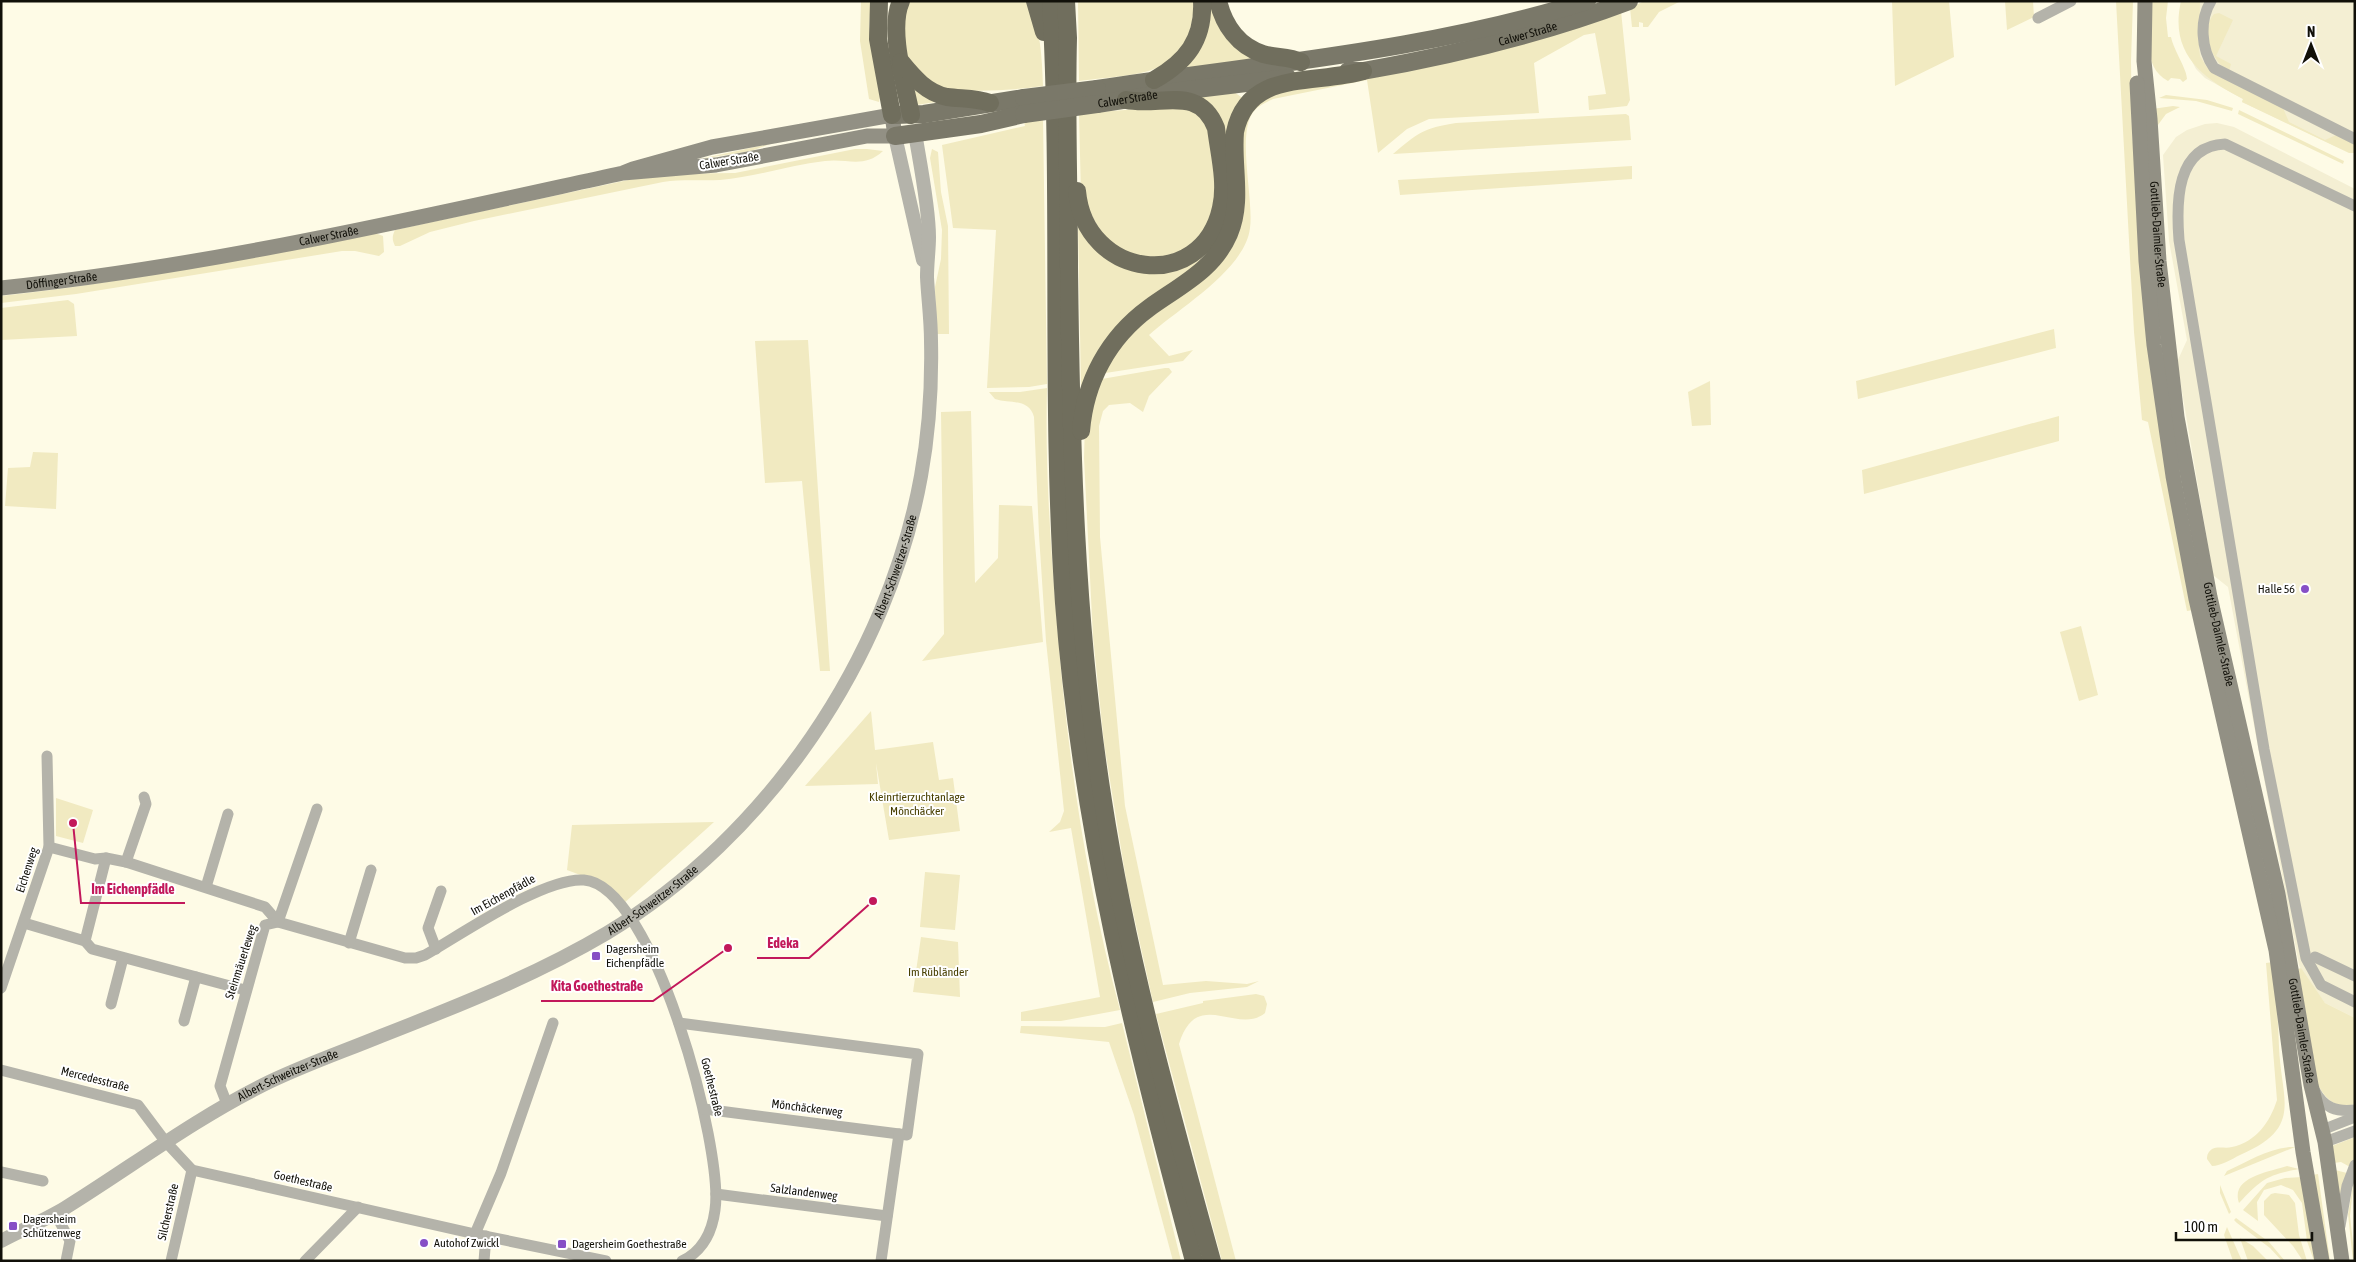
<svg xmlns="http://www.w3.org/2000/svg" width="2356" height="1262" font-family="'Asap Condensed',sans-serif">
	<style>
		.built { fill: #f4efd3 }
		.green { fill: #f1eac1 }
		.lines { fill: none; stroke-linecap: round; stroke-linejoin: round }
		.minor { stroke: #b4b3aa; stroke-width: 11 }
		.tertiary { stroke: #b4b3aa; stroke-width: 14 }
		.secondary { stroke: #929084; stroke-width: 15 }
		.primary { stroke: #7a7869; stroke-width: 18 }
		.trunk { stroke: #706e5d; stroke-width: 18 }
		.primary-bridge { stroke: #7a7869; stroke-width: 18 }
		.poi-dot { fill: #864fc6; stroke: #fff; stroke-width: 2 }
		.labels { text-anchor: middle; stroke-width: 4; stroke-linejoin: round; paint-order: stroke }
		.street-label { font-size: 12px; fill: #111009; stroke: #fff }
		.poi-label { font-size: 12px; fill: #111009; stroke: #fff; text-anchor: start }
		.park-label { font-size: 12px; fill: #483f00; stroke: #fff }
		.leader { fill: none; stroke: #c2185b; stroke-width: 2 }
		.callout-dot { fill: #c2185b; stroke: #fff; stroke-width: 2 }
		.callout-label { font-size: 14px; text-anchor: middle; font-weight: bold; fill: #c2185b; stroke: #fff; stroke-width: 4; stroke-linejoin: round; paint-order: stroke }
	</style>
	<rect width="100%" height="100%" fill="#fefbe6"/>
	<g class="built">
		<polygon points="2181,1 2355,1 2355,151 2337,147 2242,102 2243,99 2205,78 2196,69 2184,46 2179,21"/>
		<polygon points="2217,123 2234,127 2355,189 2355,1018 2325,1003 2303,974 2299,965 2228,587 2213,575 2177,362 2187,340 2169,241 2163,155 2176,137 2187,130 2205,124"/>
	</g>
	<g class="green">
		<polygon points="861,1 871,1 869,27 880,97 879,102 869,99 860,41"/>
		<path d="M906,1H1030C1040,30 1042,56 1043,86C1010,91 975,91 940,91L906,57L902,21Z"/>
		<path d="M1078,1H1194C1192,80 1137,73 1079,81Z"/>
		<polygon points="1644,1 1681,1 1659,12 1648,27 1643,27 1643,23 1639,22 1639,27 1632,27 1630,8"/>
		<polygon points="1892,1 1949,1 1954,57 1895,86"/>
		<polygon points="2005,1 2033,1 2034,17 2007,30"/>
		<polygon points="2116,1 2133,1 2131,61 2132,135 2193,610 2187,611 2148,422 2142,420 2134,332"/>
		<path d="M2149,1H2168L2166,18L2168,37H2171C2174,51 2187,69 2187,79L2183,82L2180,79L2171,78L2168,81C2141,67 2149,27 2149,1Z"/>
		<path d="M2181,1H2200L2199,48L2200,56L2206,66L2214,74L2283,108L2289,122L2325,140L2336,135L2354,144L2355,153H2349L2242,102L2243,99C2202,78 2169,53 2181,1Z"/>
		<polygon points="1208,4 1263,57 1187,71 1185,66"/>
		<path d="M1621,11L1630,100L1627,106L1589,110L1588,96L1606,94L1595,33L1584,35L1534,63L1539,113L1429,119L1407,129L1378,153L1367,80L1273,99C1267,102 1259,105 1254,111C1236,133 1254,198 1250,228C1245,270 1179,308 1149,335L1169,356L1193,350L1183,361L1099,374L1117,344L1208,273L1240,127L1262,96Z"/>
		<path d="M2219,13L2233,20L2216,56L2231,64L2229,71C2211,62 2200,29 2214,14Z"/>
		<polygon points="911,80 942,101 916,105"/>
		<polygon points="1234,92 1244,99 1221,237 1081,388 1078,222 1122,265 1200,252 1227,168 1193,98"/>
		<polygon points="2166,95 2207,100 2233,108 2232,111 2196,101 2159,98"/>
		<path d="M1184,104L1212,128L1217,210L1193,247L1153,260L1108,246L1081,195L1079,114C1114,110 1149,109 1184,104Z"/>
		<polygon points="2173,106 2180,107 2166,114 2155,129 2152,109"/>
		<polygon points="2239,110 2344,161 2343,164 2238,114"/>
		<path d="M1626,114L1629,116L1631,140L1393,154C1418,133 1423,128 1456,123Z"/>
		<polygon points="1043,119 1047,384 1029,387 987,388 996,230 953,228 942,145 1025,126 1024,122"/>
		<polygon points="773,143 751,151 700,159"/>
		<path d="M855,149H867L883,151C864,169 847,158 825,161C790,165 755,177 720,180C701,181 682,179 663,182L474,221L430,232L400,246H395C392,240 392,236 395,230L656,174L735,173Z"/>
		<polygon points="932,149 938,152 941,192 948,226 949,334 936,334 935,287 941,259 942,230 930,158"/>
		<polygon points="1632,166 1632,179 1400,195 1398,180"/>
		<path d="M375,233L383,236L384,252L379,256L355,251H342L76,294L1,303V296C127,282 251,258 375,233Z"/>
		<polygon points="68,300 74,304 77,336 1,340 1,308"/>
		<polygon points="2054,329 2056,348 1858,399 1856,381"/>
		<polygon points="808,340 830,671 820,671 802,481 765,483 755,341"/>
		<polygon points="1165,368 1169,368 1172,372 1149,396 1143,412 1130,403 1109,405 1103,411 1099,426 1100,537 1125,806 1163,985 1206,981 1247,984 1259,981 1247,987 1190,993 1153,1002 1127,885 1118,830 1104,743 1093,637 1084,458 1085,423 1096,380"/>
		<polygon points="1710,381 1711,425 1692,426 1688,392"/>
		<path d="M1047,388C1045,463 1050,537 1056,611C1066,745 1085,880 1120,1010L1061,1021H1021V1012L1100,997L1071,828L1049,832L1060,822L1064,811L1046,641L1039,535L1034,417C1029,398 1010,404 995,399L989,392H1020Z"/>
		<polygon points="971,411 975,583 998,558 999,505 1032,506 1043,642 922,661 944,634 941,412"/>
		<polygon points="2059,416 2059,441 1864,494 1862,470"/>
		<polygon points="33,452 58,453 56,509 5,506 8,468 30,467"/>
		<polygon points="2081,626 2098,695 2079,701 2060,632"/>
		<polygon points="871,711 875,750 933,742 939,780 953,778 960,831 889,840 876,763 878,784 805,786"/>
		<polygon points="56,798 93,810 83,843 56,836"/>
		<polygon points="714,822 623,904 599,882 567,870 572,825"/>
		<polygon points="925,872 960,875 955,930 920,927"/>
		<polygon points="921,937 958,942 960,997 913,992"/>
		<path d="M2273,962C2276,991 2278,1018 2279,1047C2281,1100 2304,1128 2240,1155C2232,1159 2221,1166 2212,1166L2207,1159C2207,1155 2208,1152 2212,1149C2218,1146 2226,1149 2232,1147C2256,1142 2270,1122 2277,1100L2266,963Z"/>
		<path d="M2301,968L2325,1003L2355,1018V1104C2337,1110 2326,1100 2318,1085L2298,969Z"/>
		<path d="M1256,994L1264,996L1267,1004L1265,1013C1237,1036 1197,986 1179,1044L1236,1261H1222L1156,1014L1203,1003V1001Z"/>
		<polygon points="1122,1023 1181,1261 1173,1261 1134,1115 1109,1042 1020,1033 1021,1026 1105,1027"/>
		<polygon points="2355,1137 2355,1158 2350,1167 2341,1162 2334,1163 2332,1146"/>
		<path d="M2295,1147L2224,1176L2227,1171C2247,1162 2272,1146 2295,1147Z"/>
		<path d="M2287,1166L2299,1169C2266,1175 2261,1180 2239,1203C2230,1177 2269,1172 2287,1166Z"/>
		<polygon points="2335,1170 2347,1173 2340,1196"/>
		<polygon points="2318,1174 2330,1261 2328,1261 2312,1175"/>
		<polygon points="2302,1177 2317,1261 2314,1261 2307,1241 2302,1203 2293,1190 2281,1185 2264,1190 2257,1202 2258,1221 2243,1210 2267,1183 2285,1178"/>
		<polygon points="2354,1180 2350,1216 2355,1261 2353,1261 2348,1214"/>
		<polygon points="2220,1185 2231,1212 2229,1214 2220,1193"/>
		<polygon points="2275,1193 2289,1195 2295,1203 2299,1235 2307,1261 2303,1261 2293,1246 2264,1215 2264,1201 2271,1194"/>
		<polygon points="2236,1218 2269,1242 2285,1261 2282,1261 2270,1248 2237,1223 2234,1220"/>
		<polygon points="2227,1227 2242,1261 2233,1261 2224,1235"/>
		<polygon points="2240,1238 2253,1246 2268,1261 2248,1261"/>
	</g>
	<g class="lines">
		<g class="minor">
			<path d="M2211,1C2199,21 2201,49 2214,68L2355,139"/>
			<polyline points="2038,18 2071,1"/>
			<path d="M2355,206L2225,144C2176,146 2176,202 2179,240L2264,749L2306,958L2321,985L2355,1002"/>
			<path d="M49,847L95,859L106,858L126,862L265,907L278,922L405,958H416L425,955C462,934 544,877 584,880C654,885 724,1150 715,1210C712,1233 703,1251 682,1261"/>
			<polyline points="126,862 146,804 144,797"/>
			<polyline points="206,887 228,814"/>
			<polyline points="24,923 85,941 92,949 245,990"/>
			<polyline points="85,941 106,858"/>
			<polyline points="349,943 371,870"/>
			<polyline points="436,949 428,928 441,891"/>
			<polyline points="2315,957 2355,976"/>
			<polyline points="1,988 49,847 47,756"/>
			<polyline points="111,1004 123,958"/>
			<polyline points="184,1021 196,977"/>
			<polyline points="679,1023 918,1054 907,1135 704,1109"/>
			<polyline points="1,1070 138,1105 165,1141 192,1170 475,1234 606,1261"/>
			<path d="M2315,1091C2324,1108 2336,1112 2355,1110"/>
			<polyline points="227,1104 220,1086 265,925 278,922 317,809"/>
			<polyline points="2322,1130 2355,1117"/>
			<polyline points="2325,1142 2355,1131"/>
			<polyline points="1,1172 43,1181"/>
			<polyline points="716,1194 887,1216"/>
			<polyline points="55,1213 70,1241 66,1261"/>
			<polyline points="2340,1226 2347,1186 2355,1165"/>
			<polyline points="475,1234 501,1173 553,1023"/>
			<polyline points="171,1261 192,1170"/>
			<polyline points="305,1261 358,1207"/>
			<polyline points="484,1261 486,1236"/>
			<polyline points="881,1261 899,1134"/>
		</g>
		<g class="tertiary">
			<polyline points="895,136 923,260"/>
			<path id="s1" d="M1,1241C22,1230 45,1220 65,1208C131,1167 193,1120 263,1085C301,1066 342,1052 381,1036C458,1006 536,975 607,933C767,837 888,659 921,476C929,432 932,386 931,341C931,319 928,298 927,277C927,263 929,250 929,237C929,207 920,163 915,133"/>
		</g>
		<g class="secondary">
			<path id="s2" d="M2145,1L2144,61L2150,119L2159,261L2177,417L2210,597L2278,894L2311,1085L2325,1142L2342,1261"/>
			<polyline points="2137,83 2146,261 2154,345 2173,476 2196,599 2276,950 2303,1152 2322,1261"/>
			<path id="s3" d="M1,288C211,266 417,218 623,173L633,169L712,147L892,115L895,136H867L716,165L623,173"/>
		</g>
		<g class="primary">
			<path id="s4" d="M1348,71H1363C1454,55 1542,34 1629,1"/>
			<path d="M1097,89C1262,64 1427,51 1587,1"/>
			<path id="s5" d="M1097,104L1180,91L1288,78"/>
			<polyline points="895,115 924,114 1024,98"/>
			<polyline points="895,136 981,124 1024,114"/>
		</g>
		<g class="trunk">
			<polyline points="879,1 878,39 892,115"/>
			<path d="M901,1C888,30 905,84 911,115"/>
			<polyline points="1035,1 1044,32"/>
			<path d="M1051,1C1062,202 1050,402 1064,603C1081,828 1135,1043 1194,1261"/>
			<path d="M1066,1L1068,38C1066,114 1069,191 1069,268C1071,446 1075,624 1103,801C1127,957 1170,1109 1212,1261"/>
			<path d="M1218,1C1224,25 1238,46 1263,54C1276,58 1288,56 1301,62"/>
			<path d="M901,62C914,78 927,93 947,97C962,99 976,98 990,103"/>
			<path d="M1154,80C1186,62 1204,40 1202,1"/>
			<path d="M1077,191C1085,279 1202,294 1221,208C1227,183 1219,153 1216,128C1199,84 1161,107 1126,100"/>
			<path d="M1081,431C1085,382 1108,338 1149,308C1179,286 1213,271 1229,234C1243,201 1232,167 1235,132C1248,69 1314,85 1363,71"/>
		</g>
		<g class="primary-bridge">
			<polyline points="1024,98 1097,89"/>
			<polyline points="1024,114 1097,104"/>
		</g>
	</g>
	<g class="poi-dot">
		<circle cx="2305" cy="589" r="5"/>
		<rect x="591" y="951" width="10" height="10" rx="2.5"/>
		<rect x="8" y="1221" width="10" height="10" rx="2.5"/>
		<circle cx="424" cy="1243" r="5"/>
		<rect x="557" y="1239" width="10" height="10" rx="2.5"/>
	</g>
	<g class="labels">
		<g class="street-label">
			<text dy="4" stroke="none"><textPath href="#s4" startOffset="184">Calwer Straße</textPath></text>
			<text dy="4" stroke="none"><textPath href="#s5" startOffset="31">Calwer Straße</textPath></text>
			<text transform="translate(729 161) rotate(-9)" y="4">Calwer Straße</text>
			<text dy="4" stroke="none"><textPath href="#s2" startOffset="234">Gottlieb-Daimler-Straße</textPath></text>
			<text dy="4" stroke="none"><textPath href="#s3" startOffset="332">Calwer Straße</textPath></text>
			<text dy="4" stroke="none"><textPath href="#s3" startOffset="61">Döffinger Straße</textPath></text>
			<text dy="4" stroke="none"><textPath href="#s1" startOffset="1158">Albert-Schweitzer-Straße</textPath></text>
			<text dy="4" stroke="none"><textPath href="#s2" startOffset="639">Gottlieb-Daimler-Straße</textPath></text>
			<text transform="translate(27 870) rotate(-72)" y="4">Eichenweg</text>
			<text transform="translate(503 895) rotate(-29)" y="4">Im Eichenpfädle</text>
			<text dy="4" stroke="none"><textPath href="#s1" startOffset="738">Albert-Schweitzer-Straße</textPath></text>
			<text transform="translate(241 962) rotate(-72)" y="4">Steinmäuerleweg</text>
			<text dy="4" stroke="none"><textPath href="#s2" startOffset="1044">Gottlieb-Daimler-Straße</textPath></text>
			<text dy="4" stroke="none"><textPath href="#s1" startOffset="332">Albert-Schweitzer-Straße</textPath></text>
			<text transform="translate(95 1079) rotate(14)" y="4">Mercedesstraße</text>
			<text transform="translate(712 1087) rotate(76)" y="4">Goethestraße</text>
			<text transform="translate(807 1108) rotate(7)" y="4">Mönchäckerweg</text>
			<text transform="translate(303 1181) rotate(13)" y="4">Goethestraße</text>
			<text transform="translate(804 1192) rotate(7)" y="4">Salzlandenweg</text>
			<text transform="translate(168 1212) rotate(-77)" y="4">Silcherstraße</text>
		</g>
		<g class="poi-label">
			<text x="2295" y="593" text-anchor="end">Halle 56</text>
			<text x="606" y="953">Dagersheim<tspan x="606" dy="14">Eichenpfädle</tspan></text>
			<text x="23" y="1223">Dagersheim<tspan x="23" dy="14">Schützenweg</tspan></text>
			<text x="434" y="1247">Autohof Zwickl</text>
			<text x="572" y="1248">Dagersheim Goethestraße</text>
		</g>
		<g class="park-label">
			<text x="917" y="801">Kleinrtierzuchtanlage<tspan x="917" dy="14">Mönchäcker</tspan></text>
			<text x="938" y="976">Im Rübländer</text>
		</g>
	</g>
	<path class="leader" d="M73 823L81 903H185M873 901L809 958H757M728 948L653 1001H541"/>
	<g class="callout-dot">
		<circle cx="73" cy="823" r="5"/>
		<circle cx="873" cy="901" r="5"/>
		<circle cx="728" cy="948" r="5"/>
	</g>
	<g class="callout-label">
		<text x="133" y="894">Im Eichenpfädle</text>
		<text x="783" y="948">Edeka</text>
		<text x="597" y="991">Kita Goethestraße</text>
	</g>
	<rect width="2356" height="1262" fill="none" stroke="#111009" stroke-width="5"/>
	<g transform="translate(2311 45)" stroke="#ffffff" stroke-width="4" paint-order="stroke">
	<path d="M0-4L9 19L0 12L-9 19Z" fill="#111009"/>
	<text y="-8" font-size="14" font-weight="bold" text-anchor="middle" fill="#111009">N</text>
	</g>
	<path d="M2176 1232v8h136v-8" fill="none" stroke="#111009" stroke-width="2.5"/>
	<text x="2184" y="1232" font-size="15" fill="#111009" stroke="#ffffff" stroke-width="4" paint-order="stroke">100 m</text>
</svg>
